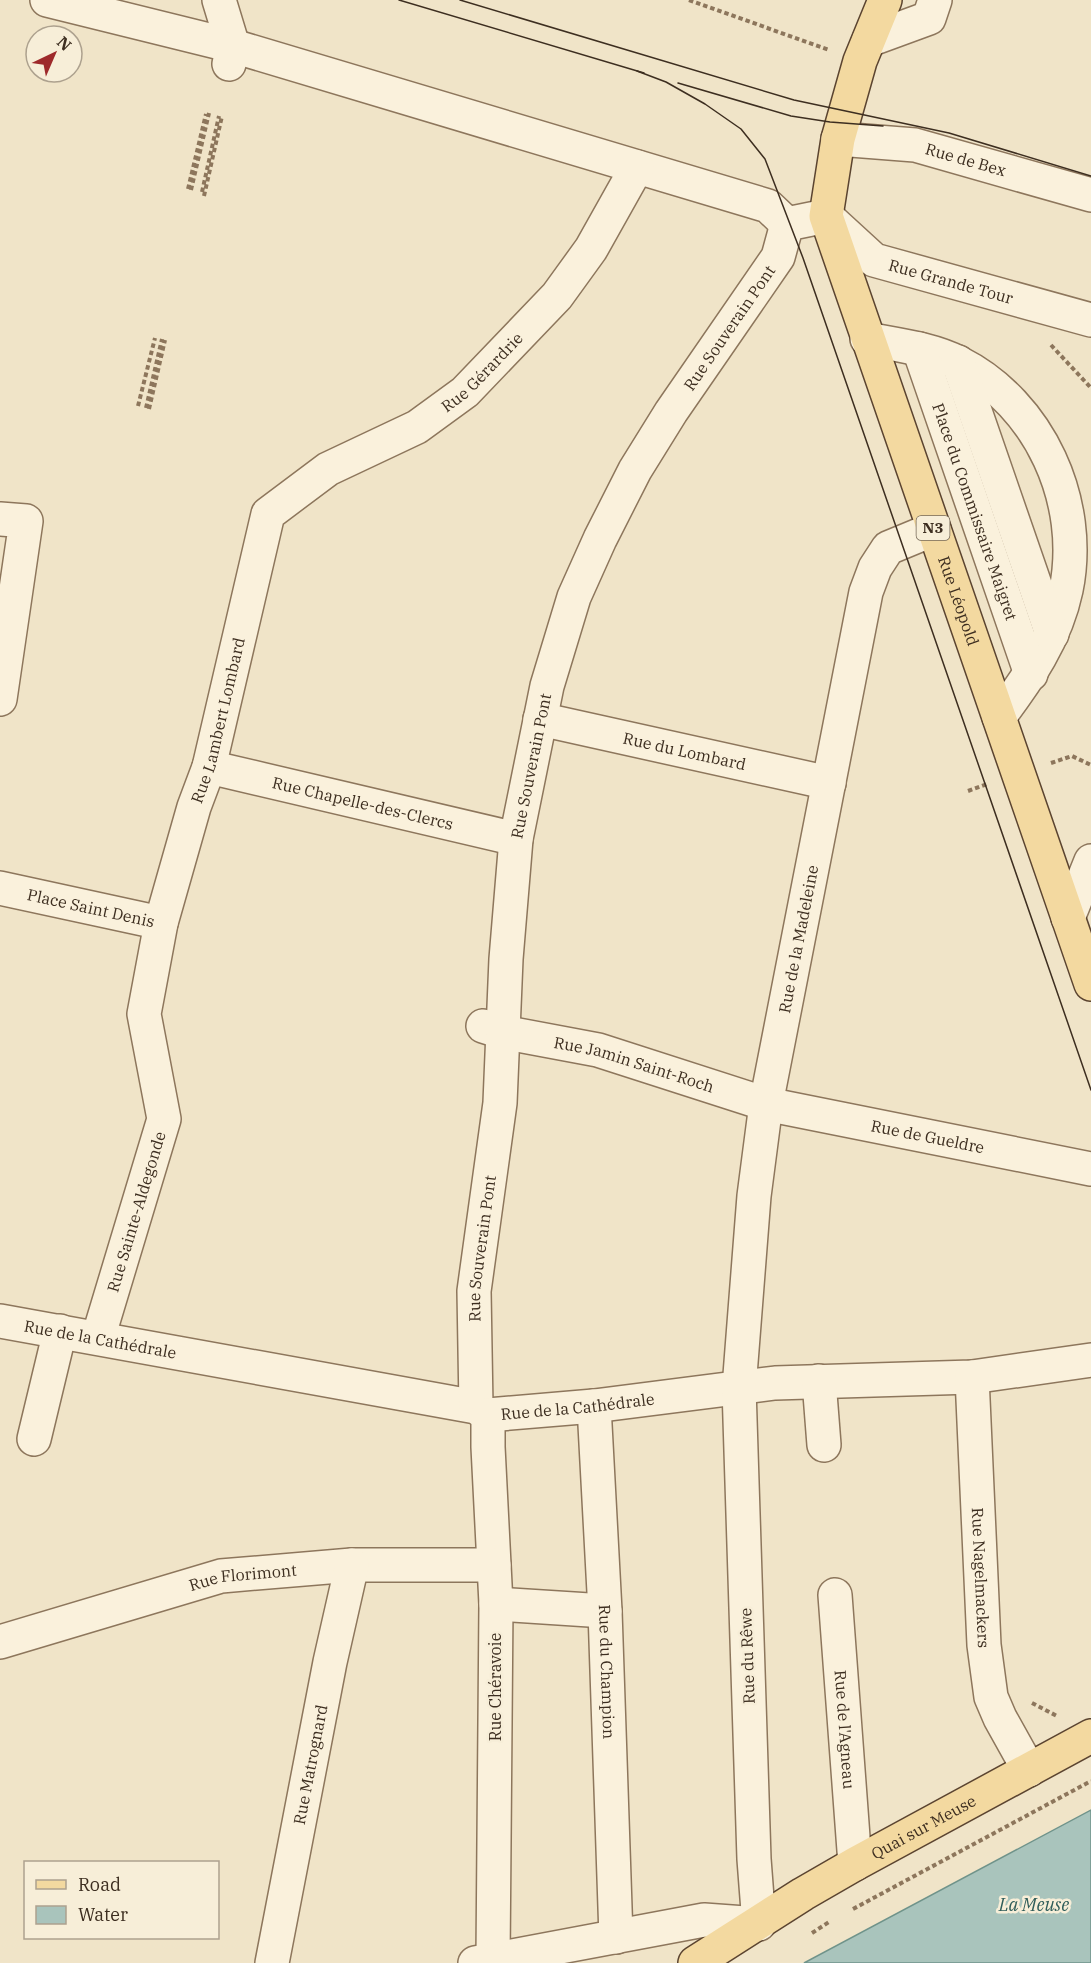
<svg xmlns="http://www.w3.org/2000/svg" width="1091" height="1963" font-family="'IBM Plex Serif',serif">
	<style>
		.water { fill: #a9c4bc; stroke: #6f938a; stroke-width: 1.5 }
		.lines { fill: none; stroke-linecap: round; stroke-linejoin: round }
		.minor-casing { stroke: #8d765c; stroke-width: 36 }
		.major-casing { stroke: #5b4430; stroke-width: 36 }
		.path { stroke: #8d765c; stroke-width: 4; stroke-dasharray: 4.5 3; stroke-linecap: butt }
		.minor { stroke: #faf1dc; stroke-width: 33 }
		.major { stroke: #f3d9a0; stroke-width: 33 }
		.tram { stroke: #3d2e20; stroke-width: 1.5 }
		.labels { text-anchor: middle; stroke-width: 5; stroke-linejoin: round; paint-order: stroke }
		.shield { fill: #f7eed8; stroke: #756857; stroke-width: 1.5 }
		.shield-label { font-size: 15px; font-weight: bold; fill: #3d2e20 }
		.street-label { font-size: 16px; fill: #3d2e20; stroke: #f7eed8 }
		.water-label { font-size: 18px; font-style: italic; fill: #2f5d5a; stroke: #f7eed8 }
	</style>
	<rect width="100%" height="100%" fill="#f0e4c8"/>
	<polygon class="water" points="1091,1810 1091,1963 804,1963"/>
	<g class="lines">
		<defs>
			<g id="minor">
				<polyline points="47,0 233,46 768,206 787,224"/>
				<polyline points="219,0 233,46 229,64"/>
				<polyline points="869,40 929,18 935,0"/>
				<path id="s1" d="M838,139L915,145L1091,195"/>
				<path d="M867,339C898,345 932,349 959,363C1040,404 1084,502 1066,590C1056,638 1028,679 999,717"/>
				<path id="s2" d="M919,349L1031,674"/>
				<polyline points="958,362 1052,634"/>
				<polyline points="0,519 26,521 0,699"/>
				<path id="s3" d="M540,719L829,783"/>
				<path id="s4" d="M209,767L516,839"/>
				<path id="s5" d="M0,888L161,923"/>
				<polyline points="1068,918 1091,861"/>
				<path id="s6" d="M483,1026L502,1032L598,1050L766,1104L1091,1169"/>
				<path id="s7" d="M0,1321L476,1407L488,1415L594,1406L775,1383L972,1377L1091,1360"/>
				<path id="s8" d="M98,1338L164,1119L144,1014L161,923L194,807L209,767L268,514L328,469L417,427L465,392L557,296L591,249L637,167"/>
				<path id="s9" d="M972,1377L984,1645L991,1697L1000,1718L1029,1770"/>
				<polyline points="819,1381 824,1445"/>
				<path id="s10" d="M594,1406L605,1611L616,1937"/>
				<path id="s11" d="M476,1407L474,1291L500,1103L506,959L516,839L547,686L574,597L600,539L635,470L671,412L778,257L787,224L826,216L874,260L1091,320"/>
				<polyline points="488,1415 488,1447 496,1604 493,1959"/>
				<polyline points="34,1439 60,1331"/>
				<path id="s12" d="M835,1595L855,1864"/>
				<polyline points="496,1604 605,1611"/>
				<path id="s13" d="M0,1642L221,1576L352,1565H494"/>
				<path id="s14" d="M272,1963L330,1662L352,1565"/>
				<path id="s15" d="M475,1963L704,1920L759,1924L754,1859L739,1388L754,1196L766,1104L866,592L875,568L888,548L934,529"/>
			</g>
			<g id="major">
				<path id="s16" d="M885,0L860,61L838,139L826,216L1091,984"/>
				<path id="s17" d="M695,1963L803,1894L855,1864L1091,1736"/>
			</g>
		</defs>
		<use href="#minor" class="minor-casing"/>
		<use href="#major" class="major-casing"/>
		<g class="path">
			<polyline points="689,0 829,50"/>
			<polyline points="188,189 206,114"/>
			<polyline points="191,190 209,113"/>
			<polyline points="202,192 219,116"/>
			<polyline points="204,196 222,116"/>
			<polyline points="1051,345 1091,388"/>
			<polyline points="138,406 155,338"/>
			<polyline points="146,408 162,339"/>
			<polyline points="149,409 165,340"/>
			<polyline points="1051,763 1072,756 1091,765"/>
			<polyline points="968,791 987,784"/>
			<polyline points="1032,1703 1057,1716"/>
			<polyline points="853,1909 1091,1781"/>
			<polyline points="812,1933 829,1922"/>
		</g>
		<use href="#minor" class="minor"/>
		<use href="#major" class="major"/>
		<g class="tram">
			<polyline points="399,0 644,73"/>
			<polyline points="460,0 794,100 949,133 1091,176"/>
			<polyline points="637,71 666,82 705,104 741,129 765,159 803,258 1091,1090"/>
			<polyline points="678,83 791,116 830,122 883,126"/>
		</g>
	</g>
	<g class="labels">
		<rect class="shield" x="916.5" y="516" width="33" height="24" rx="4.5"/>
		<g class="shield-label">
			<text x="933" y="533">N3</text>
		</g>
		<g class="street-label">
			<text dy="6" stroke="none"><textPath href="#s1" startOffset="130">Rue de Bex</textPath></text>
			<text dy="6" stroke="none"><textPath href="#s11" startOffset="1436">Rue Grande Tour</textPath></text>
			<text dy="6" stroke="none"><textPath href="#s11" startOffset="1131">Rue Souverain Pont</textPath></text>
			<text dy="6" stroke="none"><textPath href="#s8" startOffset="1110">Rue Gérardrie</textPath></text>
			<text dy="6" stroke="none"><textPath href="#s2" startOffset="172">Place du Commissaire Maigret</textPath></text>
			<text dy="6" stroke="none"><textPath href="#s16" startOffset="632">Rue Léopold</textPath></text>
			<text dy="6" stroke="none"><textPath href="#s8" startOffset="639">Rue Lambert Lombard</textPath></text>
			<text dy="6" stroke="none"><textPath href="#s3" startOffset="148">Rue du Lombard</textPath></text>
			<text dy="6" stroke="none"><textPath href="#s11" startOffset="645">Rue Souverain Pont</textPath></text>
			<text dy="6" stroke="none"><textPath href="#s4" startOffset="158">Rue Chapelle-des-Clercs</textPath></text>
			<text dy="6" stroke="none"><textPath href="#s5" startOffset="93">Place Saint Denis</textPath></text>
			<text dy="6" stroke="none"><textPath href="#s15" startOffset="1278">Rue de la Madeleine</textPath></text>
			<text dy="6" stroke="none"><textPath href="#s6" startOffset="156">Rue Jamin Saint-Roch</textPath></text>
			<text dy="6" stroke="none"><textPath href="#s6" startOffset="459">Rue de Gueldre</textPath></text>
			<text dy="6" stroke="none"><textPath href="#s8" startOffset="132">Rue Sainte-Aldegonde</textPath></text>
			<text dy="6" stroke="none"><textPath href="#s11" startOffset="159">Rue Souverain Pont</textPath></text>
			<text dy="6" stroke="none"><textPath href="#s7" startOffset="102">Rue de la Cathédrale</textPath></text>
			<text dy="6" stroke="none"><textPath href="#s7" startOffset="588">Rue de la Cathédrale</textPath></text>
			<text dy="6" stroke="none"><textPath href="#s13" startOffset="252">Rue Florimont</textPath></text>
			<text dy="6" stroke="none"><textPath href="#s9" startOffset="201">Rue Nagelmackers</textPath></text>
			<text transform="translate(747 1656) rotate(-92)" y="6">Rue du Rêwe</text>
			<text dy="6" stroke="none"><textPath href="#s10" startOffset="266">Rue du Champion</textPath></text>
			<text transform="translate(495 1687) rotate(-90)" y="6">Rue Chéravoie</text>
			<text dy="6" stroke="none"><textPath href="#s12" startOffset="135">Rue de l'Agneau</textPath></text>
			<text dy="6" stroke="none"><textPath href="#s14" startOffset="202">Rue Matrognard</textPath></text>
			<text dy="6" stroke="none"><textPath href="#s17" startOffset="266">Quai sur Meuse</textPath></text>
		</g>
		<g class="water-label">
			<text x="1034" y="1911">La Meuse</text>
		</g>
	</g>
	<rect x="24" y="1861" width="195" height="78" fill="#f7eed8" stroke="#ada18e" stroke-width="1.5"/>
	<rect x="36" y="1880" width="30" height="9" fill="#f3d9a0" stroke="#ada18e" stroke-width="1.5"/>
	<text x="78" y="1891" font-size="18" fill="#3d2e20">Road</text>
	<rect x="36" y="1906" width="30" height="18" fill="#a9c4bc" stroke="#ada18e" stroke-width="1.5"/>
	<text x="78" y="1921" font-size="18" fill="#3d2e20">Water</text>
	<g transform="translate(54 54) rotate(44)"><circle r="28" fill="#f7eed8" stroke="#ada18e" stroke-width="1.5"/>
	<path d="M0-4.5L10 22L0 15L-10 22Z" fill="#9e2a2b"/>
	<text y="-9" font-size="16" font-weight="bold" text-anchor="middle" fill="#3d2e20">N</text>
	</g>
</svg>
